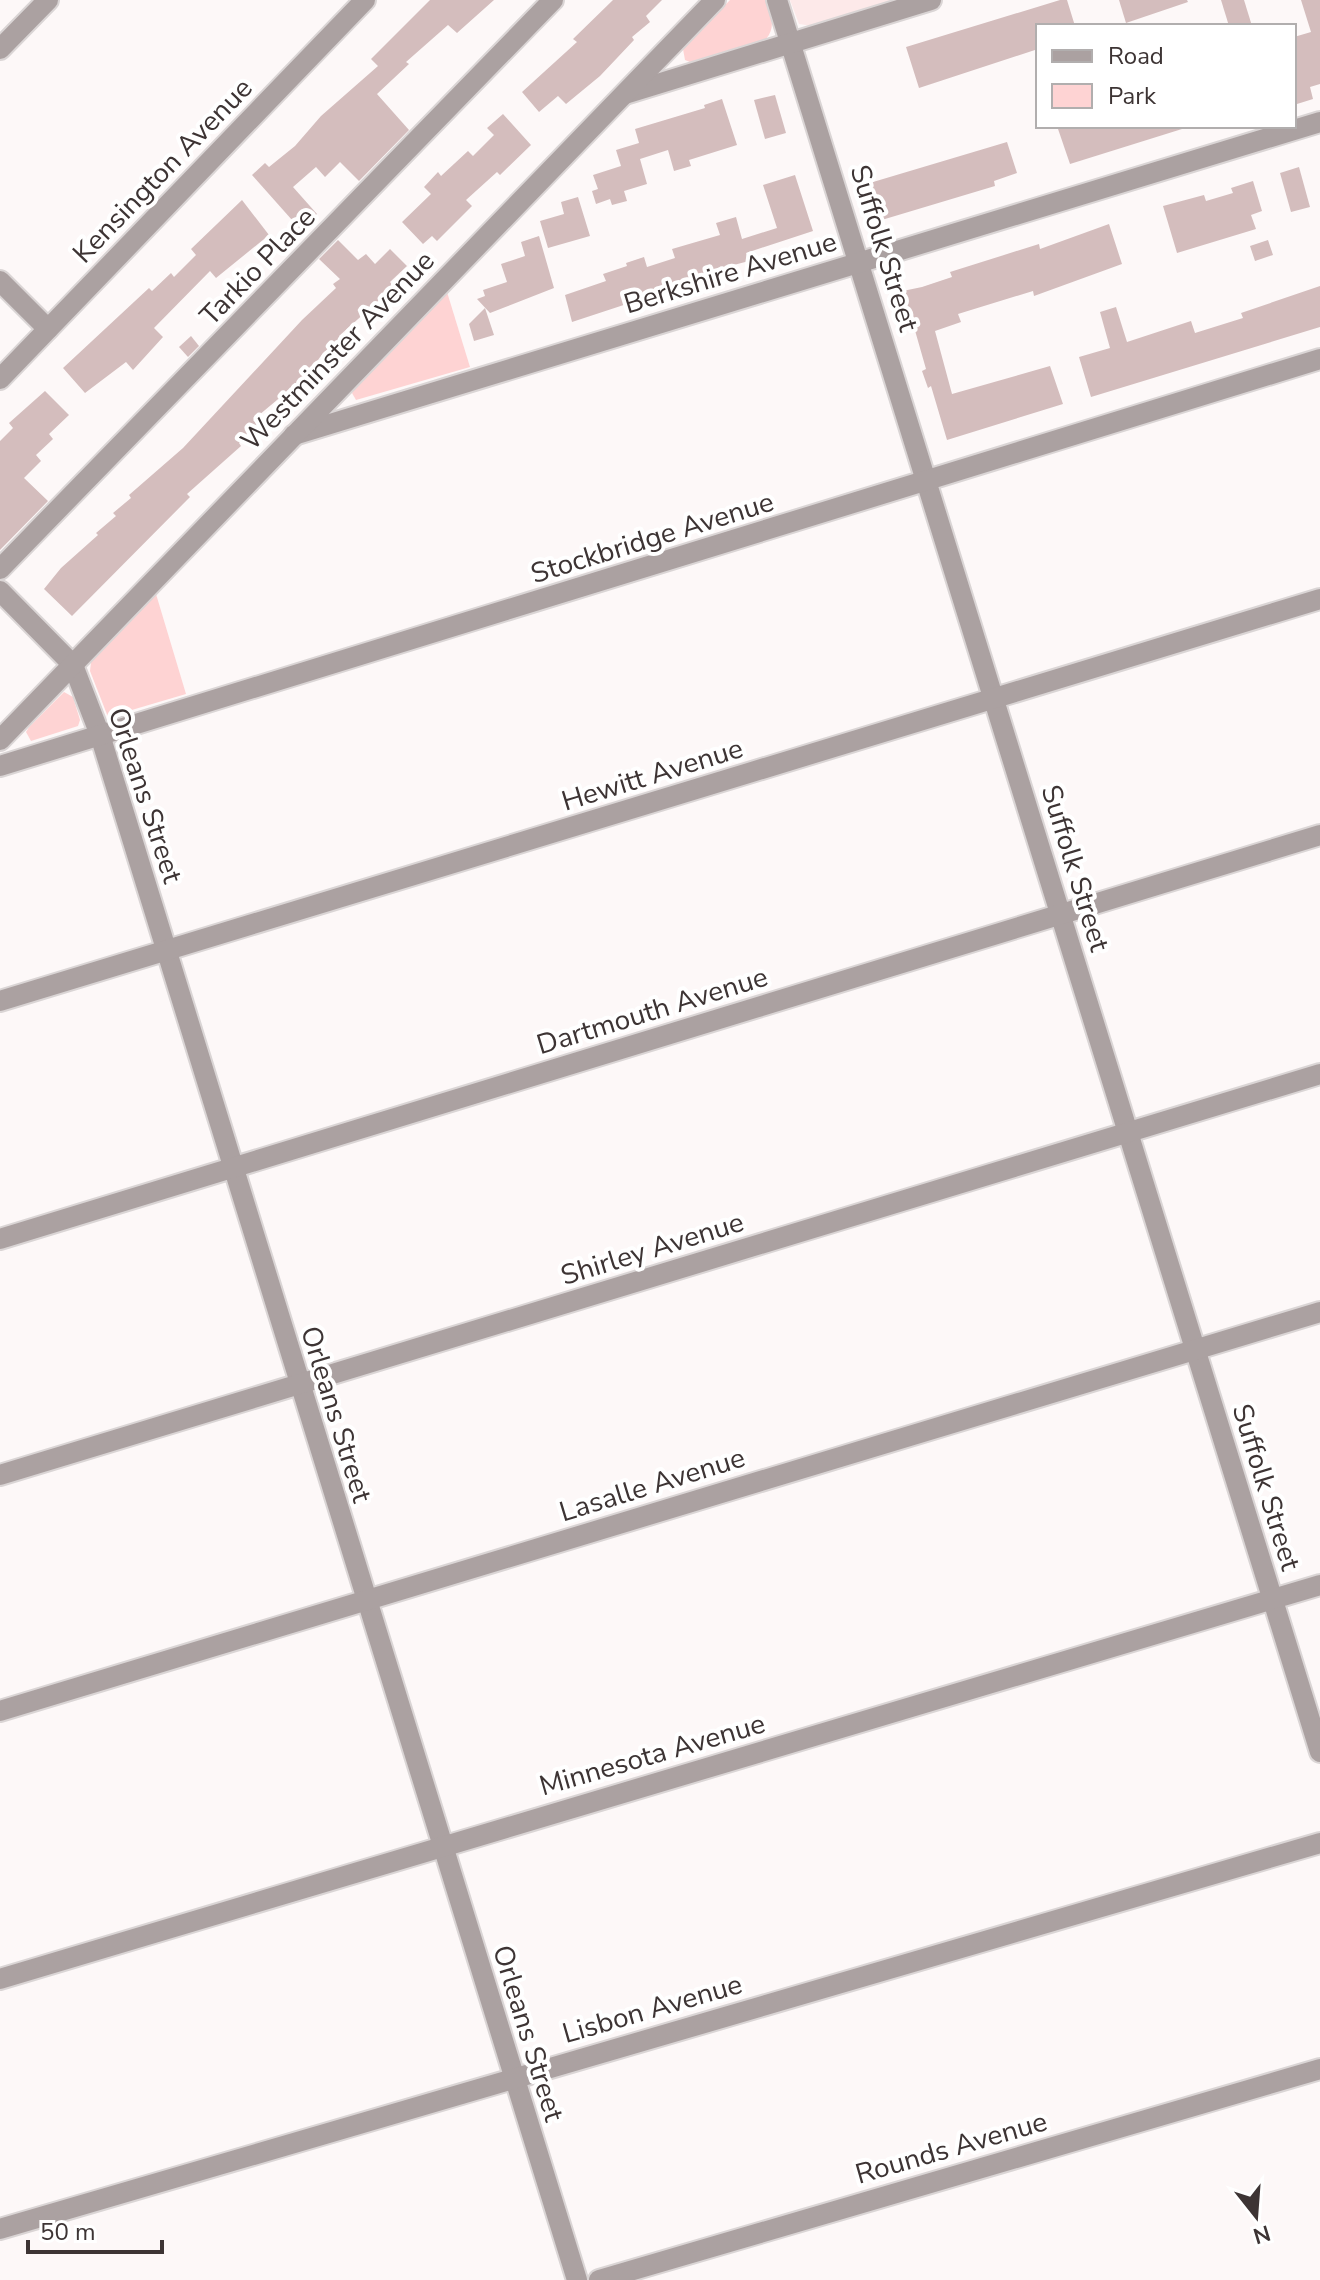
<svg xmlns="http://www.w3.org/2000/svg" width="1320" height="2280" font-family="'Nunito Sans',sans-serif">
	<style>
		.built { fill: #fde9e9 }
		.green { fill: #fed3d3 }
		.building { fill: #d4bdbd }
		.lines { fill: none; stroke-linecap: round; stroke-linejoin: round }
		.minor-casing { stroke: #dad5d5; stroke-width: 24 }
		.minor { stroke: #aba1a1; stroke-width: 20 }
		.labels { text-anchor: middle; stroke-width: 8; stroke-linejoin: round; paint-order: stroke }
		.street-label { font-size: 28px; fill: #3d3434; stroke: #fff }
	</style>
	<rect width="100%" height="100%" fill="#fdf8f8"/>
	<polygon class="built" points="790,0 897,0 812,26 799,24"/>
	<g class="green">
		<path d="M730,0H766C770,14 777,26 766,39L690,62L685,60L683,49Z"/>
		<polygon points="447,292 470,367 356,400 352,393 355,388"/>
		<polygon points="156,594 186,694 108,717 90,671 91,662"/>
		<polygon points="64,692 73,697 80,720 78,726 31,741 26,732 29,727"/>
	</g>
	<g class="building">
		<polygon points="430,0 494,0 457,33 448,25 406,62 409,64 377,94 409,130 359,181 340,162 325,177 316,167 293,187 317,214 300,229 252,175 265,163 269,167 295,146 321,116 378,66 371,59"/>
		<polygon points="613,0 662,0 646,16 650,22 632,37 634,40 600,76 566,104 558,96 539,112 522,92 577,42 573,39"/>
		<polygon points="1060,0 1067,0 1075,26 1038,26 1038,49 919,88 906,47"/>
		<polygon points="1119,0 1187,0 1188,2 1126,23"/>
		<polygon points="1221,0 1244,0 1252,26 1229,26"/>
		<polygon points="1301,0 1320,0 1320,84 1310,87 1313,99 1297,104 1294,37 1311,32"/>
		<polygon points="775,95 786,133 765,139 754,100"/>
		<polygon points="722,99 737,145 689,160 691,166 674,171 668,150 640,159 647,184 624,191 627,201 612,205 610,199 596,204 592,191 598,189 593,175 621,166 616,150 639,143 635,129 705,108 704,105"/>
		<polygon points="503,114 531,145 500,175 497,172 466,200 472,206 437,241 432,236 423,244 402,222 431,194 424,187 438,172 441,176 468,151 473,156 494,135 487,128"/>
		<polygon points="1057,126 1181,126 1182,129 1070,164"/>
		<polygon points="1007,142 1017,173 994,181 995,186 875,222 863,185"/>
		<polygon points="1299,167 1310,207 1291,212 1280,173"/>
		<polygon points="795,175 813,231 746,253 749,261 726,267 727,271 572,322 565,295 606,281 603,274 627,266 626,263 644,257 647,267 675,258 672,249 720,235 716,223 736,217 742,239 777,228 763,185"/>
		<polygon points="1253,181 1262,211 1251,215 1256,229 1177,253 1163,206 1204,195 1206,201 1233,193 1231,188"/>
		<polygon points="578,197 590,236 548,248 540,221 564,214 561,202"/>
		<polygon points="242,200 269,235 216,278 210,271 154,328 163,337 133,370 126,362 85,393 63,368 149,288 152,291 171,273 174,277 196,255 191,249"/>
		<polygon points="1109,224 1122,264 1034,296 1033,291 958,314 961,322 935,331 952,394 1050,366 1063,404 947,440 931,386 928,388 922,371 926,369 914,327 910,328 898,292 922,287 952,277 950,272 1039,244 1040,249"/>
		<polygon points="539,236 554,288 490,313 477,299 485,296 483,290 507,282 501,264 525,256 521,242"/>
		<polygon points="338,240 358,260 366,254 375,264 390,249 407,266 390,282 394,287 339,336 341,338 323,353 308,374 253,420 258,425 239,443 241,446 187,494 190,497 72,616 44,589 61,568 98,535 96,533 116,516 113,513 131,498 129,495 183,448 302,320 336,288 333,284 340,279 319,259"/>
		<polygon points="1268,240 1273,255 1255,261 1250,246"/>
		<polygon points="1320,286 1320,327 1091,397 1079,357 1110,348 1100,312 1116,307 1127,342 1191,321 1195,333 1243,318 1241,313"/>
		<polygon points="485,308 494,335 474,341 469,324"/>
		<polygon points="191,336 199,346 188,357 179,347"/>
		<polygon points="45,391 69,415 49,434 53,439 36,455 41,461 24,478 48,501 0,550 0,441 13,428 9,423"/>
	</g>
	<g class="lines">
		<defs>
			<g id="minor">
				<polyline points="777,0 1320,1752"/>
				<polyline points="0,49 48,0"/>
				<polyline points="625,94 931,0"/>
				<polyline points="0,281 48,329"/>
				<polyline points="0,379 365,0"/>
				<polyline points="294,435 1320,122"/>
				<polyline points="0,569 553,0"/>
				<polyline points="0,591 73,665 100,735 577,2280"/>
				<polyline points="0,740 715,0"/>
				<polyline points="0,766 1320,359"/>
				<polyline points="0,1001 1320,599"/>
				<polyline points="0,1239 1320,835"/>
				<polyline points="0,1475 1320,1074"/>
				<polyline points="0,1711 1320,1312"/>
				<polyline points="0,1979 1320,1585"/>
				<polyline points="0,2229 1320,1843"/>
				<polyline points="599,2280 1320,2069"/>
			</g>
		</defs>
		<use href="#minor" class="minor-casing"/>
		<use href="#minor" class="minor"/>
	</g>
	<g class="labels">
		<g class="street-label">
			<text transform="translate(162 170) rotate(-46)" y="10">Kensington Avenue</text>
			<text transform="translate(885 248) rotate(73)" y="10">Suffolk Street</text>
			<text transform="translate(257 266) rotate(-46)" y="10">Tarkio Place</text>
			<text transform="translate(730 272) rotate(-17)" y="10">Berkshire Avenue</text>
			<text transform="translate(337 350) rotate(-46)" y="10">Westminster Avenue</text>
			<text transform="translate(652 537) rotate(-17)" y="10">Stockbridge Avenue</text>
			<text transform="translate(652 774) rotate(-17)" y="10">Hewitt Avenue</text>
			<text transform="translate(146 795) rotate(72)" y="10">Orleans Street</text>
			<text transform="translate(1076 868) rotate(73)" y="10">Suffolk Street</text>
			<text transform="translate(652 1010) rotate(-17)" y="10">Dartmouth Avenue</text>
			<text transform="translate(652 1248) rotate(-17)" y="10">Shirley Avenue</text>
			<text transform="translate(337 1414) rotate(73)" y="10">Orleans Street</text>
			<text transform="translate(652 1484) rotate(-17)" y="10">Lasalle Avenue</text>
			<text transform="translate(1267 1487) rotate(73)" y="10">Suffolk Street</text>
			<text transform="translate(652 1754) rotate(-16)" y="10">Minnesota Avenue</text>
			<text transform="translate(652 2008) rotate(-16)" y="10">Lisbon Avenue</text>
			<text transform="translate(529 2033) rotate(73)" y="10">Orleans Street</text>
			<text transform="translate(951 2147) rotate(-16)" y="10">Rounds Avenue</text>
		</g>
	</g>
	<rect x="1036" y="24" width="260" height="104" fill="#ffffff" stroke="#b1aeae" stroke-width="2"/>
	<rect x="1052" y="50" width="40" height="12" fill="#aba1a1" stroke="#b1aeae" stroke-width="2"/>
	<text x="1108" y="64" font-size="24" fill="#3d3434">Road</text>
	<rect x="1052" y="84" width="40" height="24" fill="#fed3d3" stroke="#b1aeae" stroke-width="2"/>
	<text x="1108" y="104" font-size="24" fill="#3d3434">Park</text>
	<g transform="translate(1256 2216) rotate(163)" stroke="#ffffff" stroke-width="6" paint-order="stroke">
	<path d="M0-6L14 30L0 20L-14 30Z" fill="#3d3434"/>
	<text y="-12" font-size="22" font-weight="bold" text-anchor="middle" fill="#3d3434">N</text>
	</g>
	<path d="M28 2240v12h134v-12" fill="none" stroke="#3d3434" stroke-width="4"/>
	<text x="40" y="2240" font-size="24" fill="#3d3434" stroke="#ffffff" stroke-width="6" paint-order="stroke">50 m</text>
</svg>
